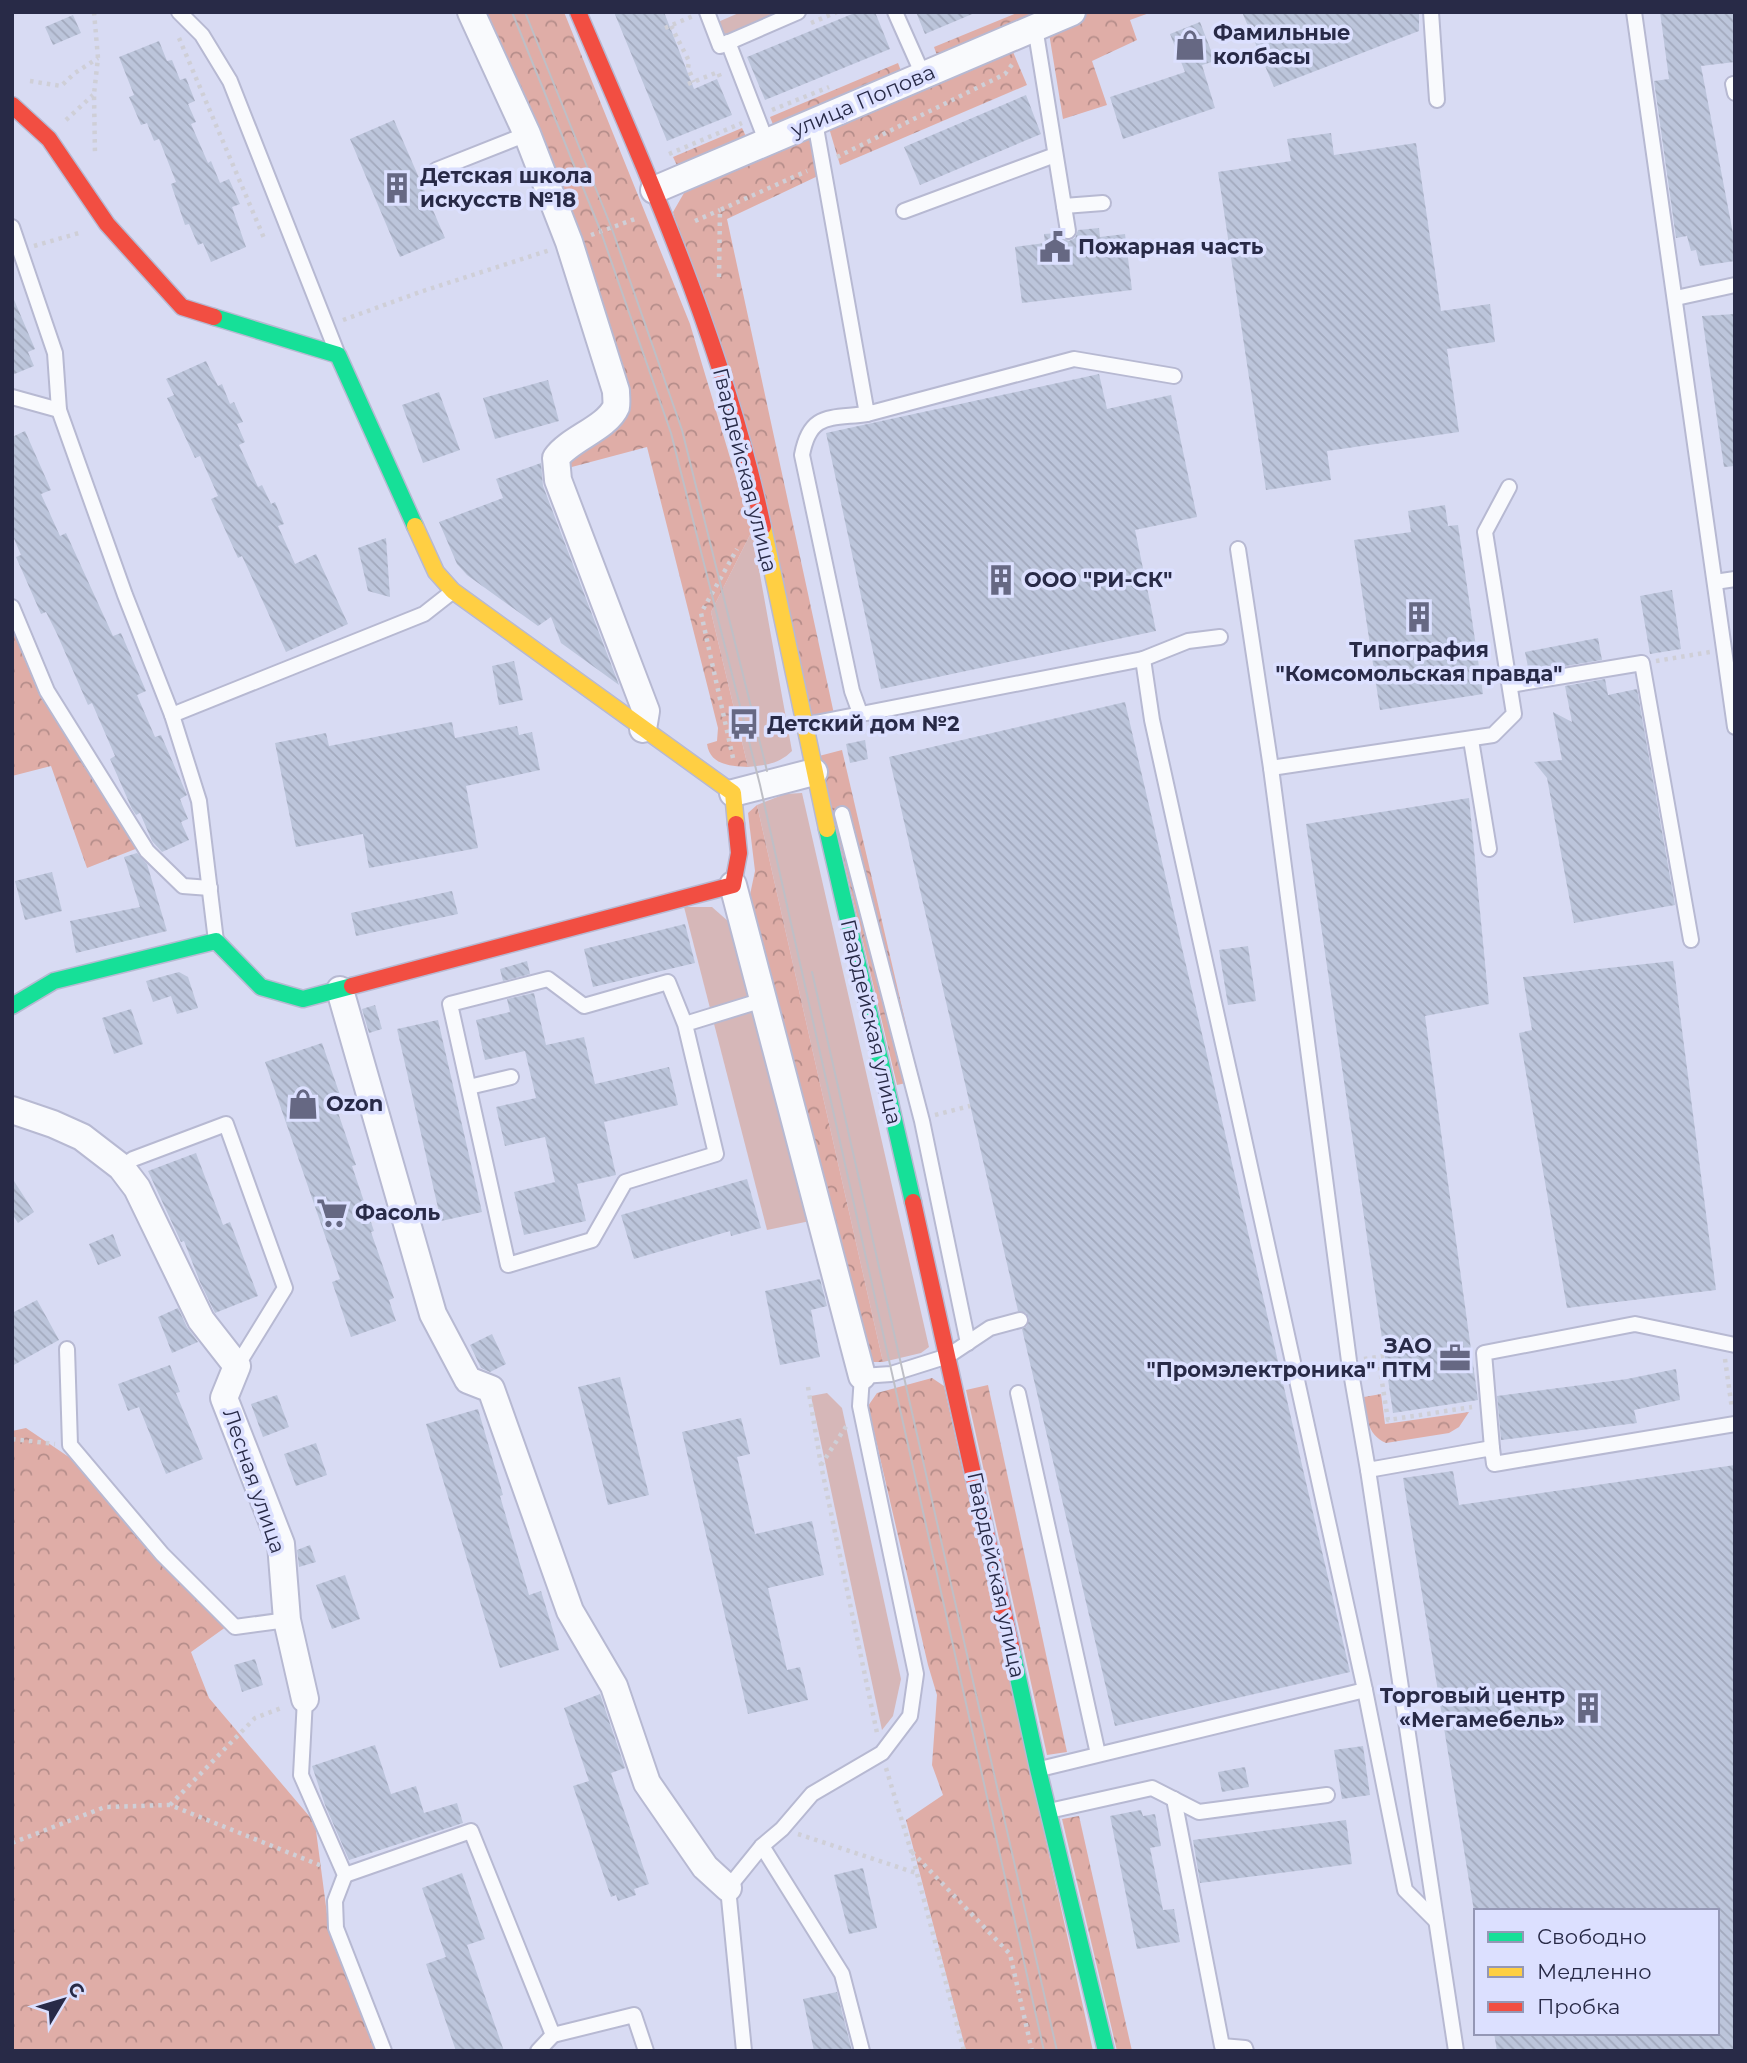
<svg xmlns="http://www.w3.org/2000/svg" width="1747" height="2063" font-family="Montserrat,sans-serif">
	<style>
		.green { fill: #d6b7b8 }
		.forest { fill: url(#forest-crowns) }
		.building { fill: url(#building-back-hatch) }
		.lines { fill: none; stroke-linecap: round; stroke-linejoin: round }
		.lane-casing { stroke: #b7b9d2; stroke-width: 18 }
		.street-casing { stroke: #b7b9d2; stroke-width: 30 }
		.fast-casing { stroke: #b7b9d2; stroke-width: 19 }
		.slow-casing { stroke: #b7b9d2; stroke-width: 19 }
		.jam-casing { stroke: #b7b9d2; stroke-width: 19 }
		.path { stroke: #cfcfd7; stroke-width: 4.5; stroke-dasharray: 3.5 5; stroke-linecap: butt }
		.lane { stroke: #f9fafd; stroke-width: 14 }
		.street { stroke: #f9fafd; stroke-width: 26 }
		.fast { stroke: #16e098; stroke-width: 16 }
		.slow { stroke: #ffcf43; stroke-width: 16 }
		.jam { stroke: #f24e42; stroke-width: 16 }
		.tram { stroke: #bebfc6; stroke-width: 2 }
		.labels { text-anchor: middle; stroke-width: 7; stroke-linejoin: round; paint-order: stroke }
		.poi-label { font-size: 21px; font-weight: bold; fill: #282a47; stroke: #dce0ff; text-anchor: start }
		.street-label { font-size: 21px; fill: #282a47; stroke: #dce0ff }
	</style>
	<defs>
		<pattern id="forest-crowns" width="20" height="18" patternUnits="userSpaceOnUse" patternTransform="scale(1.75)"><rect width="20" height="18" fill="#dfada7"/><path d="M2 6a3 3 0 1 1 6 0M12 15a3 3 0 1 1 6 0" fill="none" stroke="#b58d8a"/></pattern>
		<pattern id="building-back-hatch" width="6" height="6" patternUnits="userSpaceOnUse" patternTransform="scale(1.75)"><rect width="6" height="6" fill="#bcc5db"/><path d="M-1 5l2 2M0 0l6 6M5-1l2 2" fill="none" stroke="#a2a9bd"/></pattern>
	</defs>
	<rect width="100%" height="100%" fill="#d8dbf3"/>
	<g class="green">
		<polygon points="741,12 785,12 725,38 718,22"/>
		<path d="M752,531L792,751C779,764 766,765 748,767L711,612Z"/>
		<polygon points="802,793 929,1347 921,1353 883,1362 757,805 785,794"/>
		<polygon points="684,907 712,907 738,930 810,1221 767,1230"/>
		<polygon points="827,1393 842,1408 901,1679 893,1716 882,1730 811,1396"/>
	</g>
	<g class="forest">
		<path d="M480,12H564L690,324L752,531L711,612L748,767C730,766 710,765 707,744L717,741L718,728L647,447L568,468V453L615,423Z"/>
		<polygon points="1019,12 1057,12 939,61 934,47"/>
		<polygon points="1083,12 1152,12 1130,20 1137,40 1092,61 1107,105 1063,119 1048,27"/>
		<polygon points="1011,47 1027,85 840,165 829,128"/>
		<polygon points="898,63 904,79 776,132 770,117"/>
		<polygon points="742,128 750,145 681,174 673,157"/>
		<polygon points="810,132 820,175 727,219 834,714 812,718 673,212 684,193"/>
		<polygon points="12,625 39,692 138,848 87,868 51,766 12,776"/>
		<polygon points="842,750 919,1080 897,1085 819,756"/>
		<polygon points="757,805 883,1362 872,1362 864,1347 747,909 755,871 748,813"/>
		<polygon points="932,1378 944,1386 1093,2051 966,2051 906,1820 943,1795 932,1765 937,1695 928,1665 868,1406 877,1393"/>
		<polygon points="988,1385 1067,1752 1047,1755 966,1390"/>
		<path d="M1381,1394L1385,1424L1469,1412L1459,1427L1449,1433L1386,1443C1366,1434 1367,1416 1364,1397Z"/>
		<polygon points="26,1428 97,1476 230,1624 191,1652 209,1698 315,1823 329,1929 375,2051 12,2051 12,1431"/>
		<polygon points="1079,1816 1132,2051 1117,2051 1062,1819"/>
	</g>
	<g class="building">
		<polygon points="614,12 664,12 694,89 717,79 732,115 667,141"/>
		<polygon points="857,12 875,12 890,49 765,100 747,57"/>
		<polygon points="916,12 977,12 925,34"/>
		<polygon points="1242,12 1419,12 1419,31 1274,87"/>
		<polygon points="1660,12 1735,12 1735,62 1701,66 1735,244 1735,261 1700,266 1696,250 1691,251 1687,236 1676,238 1654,81 1669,79"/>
		<polygon points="73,15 81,33 53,45 45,27"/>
		<polygon points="1200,22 1215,61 1202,65 1215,108 1123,139 1110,97 1185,72 1170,34"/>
		<polygon points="159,41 167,61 172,60 180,80 186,78 195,101 188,104 196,122 191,124 208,163 211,161 220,183 229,179 240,204 232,207 246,247 211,262 203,243 198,245 189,224 185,225 171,184 176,182 159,139 154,141 147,123 141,125 129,97 134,95 119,57"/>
		<polygon points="1026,95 1041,134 920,185 904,147"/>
		<polygon points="394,120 445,238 400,257 350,139"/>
		<polygon points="1331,133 1334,155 1416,143 1441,311 1490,304 1495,342 1447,349 1459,432 1327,451 1331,480 1266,490 1218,172 1291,161 1287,139"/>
		<polygon points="1099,228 1100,237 1125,234 1132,290 1022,303 1015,247 1045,243 1044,234 1058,233 1061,238 1069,241 1075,238 1078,230"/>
		<polygon points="12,295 35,349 28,352 34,366 12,375"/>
		<polygon points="1735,314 1735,466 1724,467 1702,316"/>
		<polygon points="206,361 218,386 222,384 230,404 234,402 243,422 237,424 245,442 239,445 258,487 262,485 271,504 275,502 284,524 278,526 295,564 316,554 348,624 286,652 242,556 238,558 211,499 218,496 200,456 195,458 167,398 174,395 166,379"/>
		<polygon points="1099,374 1107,409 1171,395 1197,517 1135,530 1156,631 881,689 826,433"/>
		<polygon points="548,380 559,421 495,439 483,398"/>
		<polygon points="439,392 460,450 423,463 402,405"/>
		<polygon points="25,431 51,490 41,494 60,536 66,533 113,636 121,633 146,691 137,695 155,737 161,735 187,795 180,799 188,819 181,822 189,840 162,852 152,841 140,813 136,815 132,809 110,759 115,756 92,703 88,705 57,634 46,612 41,614 16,557 21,555 12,534 12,437"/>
		<polygon points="541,463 543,486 619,685 561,643 551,617 538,626 467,575 457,564 439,522 503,498 496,479"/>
		<polygon points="1445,505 1448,526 1458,525 1483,694 1380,710 1354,540 1411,532 1408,511"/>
		<polygon points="386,538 390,597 368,591 358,548"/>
		<polygon points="1672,590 1681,649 1650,654 1640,596"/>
		<polygon points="1598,638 1602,660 1529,672 1525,652"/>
		<polygon points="514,661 523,700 499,705 492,666"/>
		<polygon points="1605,679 1608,695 1637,689 1675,905 1574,923 1547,778 1534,762 1562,760 1553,712 1572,722 1565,686"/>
		<polygon points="1125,702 1350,1672 1115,1726 1022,1329 1027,1326 1029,1318 1026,1313 1018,1311 889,757"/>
		<polygon points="452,722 455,738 517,726 519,735 532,732 540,770 466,786 478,848 369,868 363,834 296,847 275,743 326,733 329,746"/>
		<polygon points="865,740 868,759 850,763 846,744"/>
		<polygon points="1469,798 1489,1004 1425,1016 1478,1400 1393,1413 1306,824"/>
		<polygon points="137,853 147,864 167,931 76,953 70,921 140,907 124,857"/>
		<polygon points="52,872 62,911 25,920 15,881"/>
		<polygon points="452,891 458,914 356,936 351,913"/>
		<polygon points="685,924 695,963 593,987 584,949"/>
		<polygon points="1248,946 1256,1001 1228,1005 1219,950"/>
		<polygon points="527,961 530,974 503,981 500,969"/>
		<polygon points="1673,961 1716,1290 1567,1308 1519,1033 1532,1030 1523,977"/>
		<polygon points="179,972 188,977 198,1008 177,1014 171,996 153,1002 146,981"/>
		<polygon points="534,993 546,1045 584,1037 595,1084 669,1067 678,1105 604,1122 616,1175 577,1184 586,1221 524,1235 514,1192 555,1182 545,1137 505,1146 496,1107 536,1098 525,1051 485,1060 476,1020 510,1012 507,999"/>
		<polygon points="375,1005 382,1029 369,1033 362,1009"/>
		<polygon points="131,1009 143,1044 114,1054 102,1018"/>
		<polygon points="438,1020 482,1212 441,1221 397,1029"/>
		<polygon points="322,1043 340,1095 333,1098 356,1165 352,1166 374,1231 371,1232 394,1298 389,1300 396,1321 351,1337 332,1282 340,1279 265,1062"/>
		<polygon points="196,1153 223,1225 230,1222 258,1296 215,1313 200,1282 184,1241 181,1242 148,1171"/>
		<polygon points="12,1178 34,1212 18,1223 12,1214"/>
		<polygon points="747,1179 761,1228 731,1236 730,1231 634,1259 621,1215"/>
		<polygon points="113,1234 121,1256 98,1265 89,1244"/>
		<polygon points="820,1279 827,1306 811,1310 820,1357 780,1365 765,1291"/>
		<polygon points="37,1300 59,1340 12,1366 12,1313"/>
		<polygon points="178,1308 187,1327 198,1342 172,1353 158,1317"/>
		<polygon points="492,1334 506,1364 490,1372 481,1368 470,1345"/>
		<polygon points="170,1365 180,1392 176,1393 203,1459 166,1474 139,1407 128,1411 118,1384"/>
		<polygon points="1676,1369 1680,1400 1634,1410 1637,1423 1501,1440 1497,1396 1627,1379"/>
		<polygon points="620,1377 649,1495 608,1505 578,1387"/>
		<polygon points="277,1395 289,1427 263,1437 251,1404"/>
		<polygon points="478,1409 503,1495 500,1496 529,1595 541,1591 559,1650 500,1668 426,1424"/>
		<polygon points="741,1418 750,1454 737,1457 755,1534 812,1521 824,1575 768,1588 787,1670 800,1667 808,1700 748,1714 682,1432"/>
		<polygon points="316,1443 327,1475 296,1486 284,1454"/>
		<polygon points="1735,1465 1735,2051 1497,2051 1494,2033 1717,2033 1717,1911 1474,1911 1403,1478 1453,1471 1459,1505"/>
		<polygon points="310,1545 316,1562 299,1567 297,1550"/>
		<polygon points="345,1575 360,1619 332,1629 316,1585"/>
		<polygon points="255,1659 263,1685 242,1692 234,1665"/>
		<polygon points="600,1694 625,1768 611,1773 649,1884 634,1889 636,1895 618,1901 616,1895 611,1897 573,1786 589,1781 564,1708"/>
		<polygon points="375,1745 391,1794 416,1786 424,1813 457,1803 463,1823 349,1860 325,1805 312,1766"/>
		<polygon points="1363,1746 1370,1795 1342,1799 1334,1750"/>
		<polygon points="1245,1767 1249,1787 1222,1792 1218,1772"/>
		<polygon points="1141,1810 1143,1816 1155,1814 1161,1846 1150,1848 1163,1910 1174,1909 1180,1942 1137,1949 1110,1816"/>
		<polygon points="1346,1820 1352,1864 1200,1883 1193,1840"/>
		<polygon points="863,1868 877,1928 849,1934 834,1875"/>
		<polygon points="462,1873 485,1939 467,1945 504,2051 456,2051 426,1964 446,1957 422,1888"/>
		<polygon points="837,1992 852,2051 814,2051 803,1999"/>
	</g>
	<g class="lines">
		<defs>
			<g id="lane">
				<polyline points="179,12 202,35 230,81 336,350"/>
				<polyline points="707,12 720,46 798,12"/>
				<polyline points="895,12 923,75"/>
				<polyline points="1431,12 1437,100"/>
				<polyline points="1634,12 1735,727"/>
				<polyline points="1035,27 1068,231"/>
				<polyline points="728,42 767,143"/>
				<polyline points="1733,84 1735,93"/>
				<polyline points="815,122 867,414 1074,359 1174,376"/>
				<polyline points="436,170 527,134"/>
				<polyline points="1064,206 1103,203"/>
				<polyline points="904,211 1055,155"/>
				<polyline points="12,227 55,353 59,410 125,595 172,715 199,801 216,941"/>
				<polyline points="1676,298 1735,285"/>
				<polyline points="12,397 59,410"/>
				<polyline points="1509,487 1485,532 1514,714 1493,735 1271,768 1349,1361 1368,1470 1492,1448 1494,1464 1735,1424"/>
				<polyline points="1238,549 1271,768"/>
				<polyline points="1715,582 1735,579"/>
				<polyline points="12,607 47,691 147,851 183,886 210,888"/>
				<polyline points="1510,685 1642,663 1691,940"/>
				<path d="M860,713L852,691L802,455C810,412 830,419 867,414"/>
				<polyline points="172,715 424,614 452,592"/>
				<polyline points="805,725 1143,659 1188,641 1220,637"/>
				<polyline points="1471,740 1489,849"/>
				<polyline points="842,814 922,1121 968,1343"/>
				<polyline points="685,1024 668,982 584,1006 548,979 450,1004 508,1265 592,1240 625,1182 716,1154 685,1024 763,1000"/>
				<polyline points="469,1087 511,1077"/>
				<polyline points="121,1167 133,1159 226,1124 285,1288 237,1366"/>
				<polyline points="67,1349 70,1445 162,1554 235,1627 287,1620"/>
				<polyline points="1018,1393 1098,1754"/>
				<polyline points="1492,1448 1484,1353 1635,1324 1735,1345"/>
				<polyline points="1368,1470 1456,2051"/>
				<polyline points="1365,1690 1405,1890 1435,1920"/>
				<polyline points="305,1699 301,1775 345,1875 335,1901 336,1928 384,2051"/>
				<polyline points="1040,1769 1365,1690 1152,720 1143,659"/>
				<polyline points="1174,1799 1222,2046 1245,2048 1246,2051"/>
				<polyline points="1049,1811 1152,1788 1199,1812 1327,1795"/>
				<polyline points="762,1846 842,1974 862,2051"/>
				<polyline points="345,1875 471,1831 553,2035 634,2015 646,2051"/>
				<polyline points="538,2051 553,2035"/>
				<polyline points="744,2051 728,1888 762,1846 782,1829 812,1794 882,1753 910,1716 916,1674 860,1406 862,1376 891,1374 948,1356 990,1328 1020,1320"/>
			</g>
			<g id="street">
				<path d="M471,12L527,134L569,242L616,391C616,396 617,403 616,407C607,428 569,439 556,458L558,480L646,711L643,729"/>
				<polyline points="654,190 1072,12"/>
				<polyline points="733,793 814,772"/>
				<polyline points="733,885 862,1376"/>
				<polyline points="340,990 433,1314 468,1380 491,1389 570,1611 614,1686 647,1783 705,1867 728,1888"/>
				<polyline points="12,1110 53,1124 82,1137 121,1167 137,1188 201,1320 237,1366 224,1398 281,1544 287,1620 305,1699"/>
			</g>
			<g id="fast">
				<polyline points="214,317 338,355 415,526"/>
				<polyline points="827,829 913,1202"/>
				<polyline points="12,1006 54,981 216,941 261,987 303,999 352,986"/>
				<polyline points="1012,1650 1038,1769 1106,2051"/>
			</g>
			<g id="slow">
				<polyline points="415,526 436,572 453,591 733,793 736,824"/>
				<polyline points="763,527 827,829"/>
			</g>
			<g id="jam">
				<path d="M578,12C650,180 725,347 763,527"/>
				<polyline points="12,105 49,139 107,224 182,307 214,317"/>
				<polyline points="352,986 733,885 739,853 736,824"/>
				<polyline points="913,1202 1012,1650"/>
			</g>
		</defs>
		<use href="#lane" class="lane-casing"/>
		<use href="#street" class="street-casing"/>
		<use href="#fast" class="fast-casing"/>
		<use href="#slow" class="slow-casing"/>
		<use href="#jam" class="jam-casing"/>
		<g class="path">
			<polyline points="94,12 98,58 94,94 95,155"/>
			<polyline points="811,23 837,12"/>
			<polyline points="671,26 689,61 688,68 694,82"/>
			<polyline points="665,28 693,16"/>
			<polyline points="179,38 264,238"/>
			<polyline points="30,81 61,86 75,73 98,58"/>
			<polyline points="688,84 718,72 720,77"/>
			<polyline points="772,110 829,87"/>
			<polyline points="66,120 93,95"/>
			<polyline points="669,154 742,123"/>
			<polyline points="837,157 1005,74 1014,62"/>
			<polyline points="695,221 720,210"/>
			<polyline points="591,235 635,219"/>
			<polyline points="34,246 79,233"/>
			<polyline points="719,277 720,210 807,171"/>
			<polyline points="343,320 420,292 550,250"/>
			<polyline points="1656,661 1710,652"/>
			<polyline points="733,758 701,613 737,549"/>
			<polyline points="935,1115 970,1106"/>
			<polyline points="1364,1359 1384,1356"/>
			<polyline points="1725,1359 1732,1409"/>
			<polyline points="1368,1363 1368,1365 1379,1363 1388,1420 1472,1407"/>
			<polyline points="808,1387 821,1465 877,1733"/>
			<polyline points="12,1439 55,1444"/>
			<polyline points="821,1465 847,1425"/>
			<polyline points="886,1768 911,1851 964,2051"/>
			<polyline points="170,1805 255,1718 284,1707"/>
			<polyline points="798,1834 916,1873"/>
			<polyline points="12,1843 105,1807 170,1805 322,1866"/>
			<polyline points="912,1852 1010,1954 1032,2051"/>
		</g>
		<use href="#lane" class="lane"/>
		<use href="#street" class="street"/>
		<use href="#fast" class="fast"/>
		<use href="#slow" class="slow"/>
		<use href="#jam" class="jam"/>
		<g class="tram">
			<polyline points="512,12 601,232 671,433 760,785 1044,2051"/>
			<polyline points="525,12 612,229 682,430 767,771"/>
			<polyline points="812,972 1057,2051"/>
		</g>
	</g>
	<defs>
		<symbol id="shop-bare" viewBox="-9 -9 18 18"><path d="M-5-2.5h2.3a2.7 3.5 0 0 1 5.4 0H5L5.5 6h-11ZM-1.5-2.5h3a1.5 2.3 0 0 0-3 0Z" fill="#666883" stroke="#dce0ff" stroke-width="2.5" paint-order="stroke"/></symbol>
		<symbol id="building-bare" viewBox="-9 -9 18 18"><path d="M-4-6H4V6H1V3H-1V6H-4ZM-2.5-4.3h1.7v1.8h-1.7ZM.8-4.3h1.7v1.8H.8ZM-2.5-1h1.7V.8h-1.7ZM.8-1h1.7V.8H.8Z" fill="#666883" stroke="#dce0ff" stroke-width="2.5" paint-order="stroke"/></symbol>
		<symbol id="civic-bare" viewBox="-9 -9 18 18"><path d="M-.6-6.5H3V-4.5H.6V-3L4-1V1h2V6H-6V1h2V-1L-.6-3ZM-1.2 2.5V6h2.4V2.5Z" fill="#666883" stroke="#dce0ff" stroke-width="2.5" paint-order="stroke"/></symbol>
		<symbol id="bus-bare" viewBox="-9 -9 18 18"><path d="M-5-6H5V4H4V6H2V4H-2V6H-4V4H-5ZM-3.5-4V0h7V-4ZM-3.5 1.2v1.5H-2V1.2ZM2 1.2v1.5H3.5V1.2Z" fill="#666883" stroke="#dce0ff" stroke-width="2.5" paint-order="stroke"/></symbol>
		<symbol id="supermarket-bare" viewBox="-9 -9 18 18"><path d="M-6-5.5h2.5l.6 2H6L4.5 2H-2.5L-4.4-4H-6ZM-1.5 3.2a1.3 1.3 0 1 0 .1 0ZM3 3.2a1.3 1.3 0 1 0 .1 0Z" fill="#666883" stroke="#dce0ff" stroke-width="2.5" paint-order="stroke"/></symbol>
		<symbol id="office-bare" viewBox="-9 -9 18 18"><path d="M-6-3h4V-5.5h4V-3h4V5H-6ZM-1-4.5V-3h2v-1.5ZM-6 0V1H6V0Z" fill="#666883" stroke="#dce0ff" stroke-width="2.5" paint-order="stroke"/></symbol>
	</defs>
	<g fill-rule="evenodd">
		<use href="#shop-bare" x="1168" y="23" width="44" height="44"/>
		<use href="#building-bare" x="375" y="166" width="44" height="44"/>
		<use href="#civic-bare" x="1033" y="225" width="44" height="44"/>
		<use href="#building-bare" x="979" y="558" width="44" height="44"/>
		<use href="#building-bare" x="1397" y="595" width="44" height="44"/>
		<use href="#bus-bare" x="722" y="702" width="44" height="44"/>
		<use href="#shop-bare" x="281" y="1082" width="44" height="44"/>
		<use href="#supermarket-bare" x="310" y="1191" width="44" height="44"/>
		<use href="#office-bare" x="1433" y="1336" width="44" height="44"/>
		<use href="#building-bare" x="1566" y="1686" width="44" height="44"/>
	</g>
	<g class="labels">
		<g class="poi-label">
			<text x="1213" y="40">Фамильные<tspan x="1213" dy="24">колбасы</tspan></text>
			<text x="420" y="183">Детская школа<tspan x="420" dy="24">искусств №18</tspan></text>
			<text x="1078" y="254">Пожарная часть</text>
			<text x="1024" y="587">ООО "РИ-СК"</text>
			<text x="1419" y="657" text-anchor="middle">Типография<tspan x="1419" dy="24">"Комсомольская правда"</tspan></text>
			<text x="767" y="731">Детский дом №2</text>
			<text x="326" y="1111">Ozon</text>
			<text x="355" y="1220">Фасоль</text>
			<text x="1432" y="1353" text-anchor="end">ЗАО<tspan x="1432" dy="24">"Промэлектроника" ПТМ</tspan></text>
			<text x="1565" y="1703" text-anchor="end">Торговый центр<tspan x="1565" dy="24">«Мегамебель»</tspan></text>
		</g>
		<g class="street-label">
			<text transform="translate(863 101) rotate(-23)" y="7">улица Попова</text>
			<text transform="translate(745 470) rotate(76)" y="7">Гвардейская улица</text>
			<text transform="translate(871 1022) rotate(77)" y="7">Гвардейская улица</text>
			<text transform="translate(254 1481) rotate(71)" y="7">Лесная улица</text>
			<text transform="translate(996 1575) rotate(78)" y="7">Гвардейская улица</text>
		</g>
	</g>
	<rect width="1747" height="2063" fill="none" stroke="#282a47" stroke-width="28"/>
	<rect x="1474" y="1909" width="245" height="126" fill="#dce0ff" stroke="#9497b5" stroke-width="2"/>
	<rect x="1488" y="1932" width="35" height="10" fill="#16e098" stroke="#9497b5" stroke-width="2"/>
	<text x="1537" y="1944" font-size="21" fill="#282a47">Свободно</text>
	<rect x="1488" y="1967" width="35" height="10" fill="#ffcf43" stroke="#9497b5" stroke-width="2"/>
	<text x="1537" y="1979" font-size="21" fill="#282a47">Медленно</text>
	<rect x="1488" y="2002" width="35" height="10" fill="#f24e42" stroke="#9497b5" stroke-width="2"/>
	<text x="1537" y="2014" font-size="21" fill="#282a47">Пробка</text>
	<g transform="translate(63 2000) rotate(52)" stroke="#dce0ff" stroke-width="5" paint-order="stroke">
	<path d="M0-5L12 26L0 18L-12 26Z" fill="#282a47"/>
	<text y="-10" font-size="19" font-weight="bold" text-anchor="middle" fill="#282a47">С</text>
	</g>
</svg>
